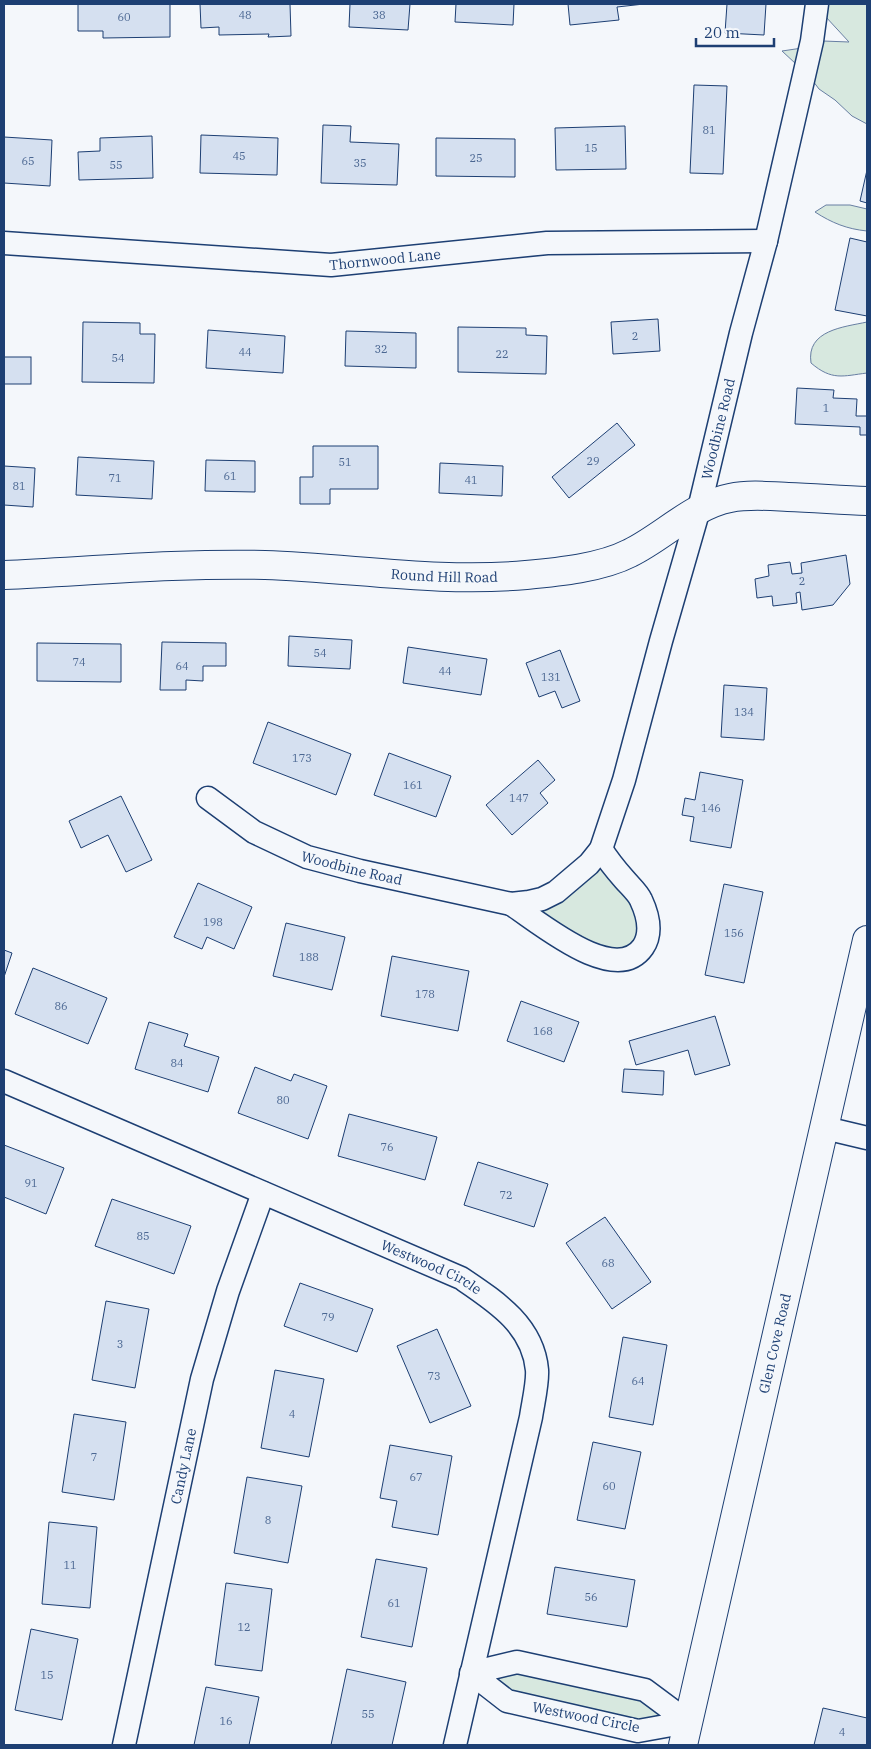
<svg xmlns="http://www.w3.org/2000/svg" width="871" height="1749" font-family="'IBM Plex Serif',serif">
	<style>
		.green { fill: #d7e8df; stroke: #687fa3 }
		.building { fill: #d5e0f0; stroke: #1d3f73 }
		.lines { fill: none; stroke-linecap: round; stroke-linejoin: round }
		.minor-casing { stroke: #1d3f73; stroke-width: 25 }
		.tertiary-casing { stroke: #1d3f73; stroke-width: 30 }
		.primary-casing { stroke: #1d3f73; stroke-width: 30 }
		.minor { stroke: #f4f7fb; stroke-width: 22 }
		.tertiary { stroke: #f4f7fb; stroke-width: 28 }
		.primary { stroke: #f4f7fb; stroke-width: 28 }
		.labels { text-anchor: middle; stroke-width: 4; stroke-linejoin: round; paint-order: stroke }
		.number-label { font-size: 11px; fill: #4b6792 }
		.street-label { font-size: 14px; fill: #1d3f73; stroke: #f4f7fb }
	</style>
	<rect width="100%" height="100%" fill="#f4f7fb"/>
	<g class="green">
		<polygon points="828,4 867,4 867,124 852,116 835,100 819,89 810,77 782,51 809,47 823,41 849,42 825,16"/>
		<path d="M826,205H850L867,209V231C847,229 832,223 815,212Z"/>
		<path d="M867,322V373C843,376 832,381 811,363C806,330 844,327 867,322Z"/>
		<polygon points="589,864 612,865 649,939 602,959 529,902"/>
		<polygon points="517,1662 645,1690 688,1722 638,1731 507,1701 471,1673"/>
	</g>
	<g class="building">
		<polygon points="78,4 170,4 170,37 103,38 103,31 78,31"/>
		<polygon points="200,4 290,4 291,36 268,37 269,34 219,35 219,27 201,28"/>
		<polygon points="350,4 410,4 408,30 349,27"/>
		<polygon points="456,4 514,4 513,25 455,22"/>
		<polygon points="568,4 644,4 617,7 619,20 570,25"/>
		<polygon points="727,4 766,4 764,35 725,33"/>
		<polygon points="694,85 727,86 723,174 690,173"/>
		<polygon points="323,125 351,126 350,142 399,144 397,185 321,183"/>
		<polygon points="625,126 626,169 556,170 555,128"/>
		<polygon points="201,135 278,138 277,175 200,173"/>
		<polygon points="152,136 153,178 79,180 78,152 100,151 100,138"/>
		<polygon points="4,137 52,140 50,186 4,183"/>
		<polygon points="436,138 515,139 515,177 436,176"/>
		<polygon points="867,170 867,203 860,201"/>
		<polygon points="850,238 867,242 867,316 835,310"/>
		<polygon points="658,319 660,351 613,354 611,322"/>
		<polygon points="83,322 140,323 140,334 155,334 154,383 82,382"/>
		<polygon points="458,327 526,328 526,335 547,336 546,374 458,372"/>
		<polygon points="208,330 285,336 283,373 206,368"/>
		<polygon points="346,331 416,333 416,368 345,366"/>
		<rect x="4" y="357" width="27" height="27"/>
		<polygon points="797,388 834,390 833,398 857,399 856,416 867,416 867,435 860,435 860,427 795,424"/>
		<polygon points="617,423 635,445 569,498 552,477"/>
		<polygon points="313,446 378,446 378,489 330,489 330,504 300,504 300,477 313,477"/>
		<polygon points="78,457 154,461 152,499 76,495"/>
		<polygon points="206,460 255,461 255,492 205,491"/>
		<polygon points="440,463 503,466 502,496 439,493"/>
		<polygon points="4,466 35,468 33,507 4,505"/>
		<polygon points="846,555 850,584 833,605 802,610 800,592 796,593 797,603 773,606 772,596 757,598 755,579 769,576 768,565 790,562 792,574 802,573 801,563"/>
		<polygon points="289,636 352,640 350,669 288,666"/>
		<polygon points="162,642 226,643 226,666 203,666 203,681 186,680 186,690 160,690"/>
		<polygon points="37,643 121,644 121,682 37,681"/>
		<polygon points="408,647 487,659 481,695 403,683"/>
		<polygon points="560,650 580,701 562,708 555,691 539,697 526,663"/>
		<polygon points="724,685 767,688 764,740 721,737"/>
		<polygon points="268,722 351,754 336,795 253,763"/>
		<polygon points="389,753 451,776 436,817 374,795"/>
		<polygon points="538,760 555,780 540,793 548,803 512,835 486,805"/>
		<polygon points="700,772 743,780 731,848 690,841 694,817 682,815 685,798 695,800"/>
		<polygon points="121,796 152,860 126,872 108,835 81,848 69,821"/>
		<polygon points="198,883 252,907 234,949 207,937 202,949 174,937"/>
		<polygon points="724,884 763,892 744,983 705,975"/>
		<polygon points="286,923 345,937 332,990 273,976"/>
		<polygon points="4,950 12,953 4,977"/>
		<polygon points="392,956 469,971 458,1031 381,1016"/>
		<polygon points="33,968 107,998 88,1044 15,1014"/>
		<polygon points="521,1001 579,1022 564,1062 507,1041"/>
		<polygon points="715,1016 730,1065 695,1075 688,1050 636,1065 629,1041"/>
		<polygon points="149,1022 188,1034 184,1046 219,1057 208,1092 135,1069"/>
		<polygon points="255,1067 291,1081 294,1074 327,1086 308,1139 238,1113"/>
		<polygon points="624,1069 664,1071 663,1095 622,1092"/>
		<polygon points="349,1114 437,1137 425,1180 338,1156"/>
		<polygon points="4,1145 64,1168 46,1214 4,1197"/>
		<polygon points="478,1162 548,1184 534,1227 464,1205"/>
		<polygon points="112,1199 191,1226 174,1274 95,1246"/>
		<polygon points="605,1217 651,1282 612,1309 566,1243"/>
		<polygon points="300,1283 373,1309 357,1352 284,1326"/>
		<polygon points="106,1301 149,1309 135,1388 92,1380"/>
		<polygon points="437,1329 471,1406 430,1423 397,1346"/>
		<polygon points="623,1337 667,1345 653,1425 609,1417"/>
		<polygon points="275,1370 324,1379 309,1457 261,1448"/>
		<polygon points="74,1414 126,1422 114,1500 62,1492"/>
		<polygon points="593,1442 641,1452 625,1529 577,1520"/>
		<polygon points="390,1445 452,1456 438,1535 392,1527 397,1501 380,1498"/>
		<polygon points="247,1477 302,1486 288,1563 234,1553"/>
		<polygon points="49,1522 97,1527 90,1608 42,1604"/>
		<polygon points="376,1559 427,1568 412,1647 361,1637"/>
		<polygon points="555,1567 635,1580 627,1627 547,1614"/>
		<polygon points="226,1583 272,1589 262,1671 215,1665"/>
		<polygon points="31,1629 78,1639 62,1720 15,1710"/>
		<polygon points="347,1669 406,1682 392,1745 331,1745"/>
		<polygon points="206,1687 259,1697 249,1745 194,1745"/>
		<polygon points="823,1708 867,1718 867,1745 814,1745"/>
	</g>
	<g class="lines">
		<defs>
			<g id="minor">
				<path id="s1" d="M4,243L331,265L547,243L766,241"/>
				<path id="s2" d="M208,798L254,832L307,857L360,871L511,904L529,902L542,899L556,892L589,864L601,849L624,780L661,641L699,509L741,333L766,241L812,41L817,4"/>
				<path d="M511,904C539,922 615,987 643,947C653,932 648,915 641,900C638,893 630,886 624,879C616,870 608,860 601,849"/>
				<path id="s3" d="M4,1081L461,1278C495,1301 533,1325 537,1370C538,1383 533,1403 531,1417L455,1745"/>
				<polyline points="825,1128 867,1138"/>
				<polygon points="517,1662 645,1690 688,1722 638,1731 507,1701 471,1673"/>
				<path id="s4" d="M124,1745L202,1379L228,1291L263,1193"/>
			</g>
			<g id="tertiary">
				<path id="s5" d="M4,575C91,571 178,563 265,565C352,568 439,583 526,575C558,572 601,568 630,553C663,537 693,505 730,498C749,494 769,496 788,497C814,498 841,500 867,501"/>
			</g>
			<g id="primary">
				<path id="s6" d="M683,1745L867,940"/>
			</g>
		</defs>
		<use href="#minor" class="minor-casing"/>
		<use href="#tertiary" class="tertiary-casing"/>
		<use href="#primary" class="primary-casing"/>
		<use href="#minor" class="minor"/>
		<use href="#tertiary" class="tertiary"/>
		<use href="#primary" class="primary"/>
	</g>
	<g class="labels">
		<g class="number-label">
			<text x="245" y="19">48</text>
			<text x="379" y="19">38</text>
			<text x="124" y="21">60</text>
			<text x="709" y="134">81</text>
			<text x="591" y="152">15</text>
			<text x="239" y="160">45</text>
			<text x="476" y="162">25</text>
			<text x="28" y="165">65</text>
			<text x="360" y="167">35</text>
			<text x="116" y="169">55</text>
			<text x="635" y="340">2</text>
			<text x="381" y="353">32</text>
			<text x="245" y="356">44</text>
			<text x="502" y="358">22</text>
			<text x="118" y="362">54</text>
			<text x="826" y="412">1</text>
			<text x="593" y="465">29</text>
			<text x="345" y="466">51</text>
			<text x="230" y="480">61</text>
			<text x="115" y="482">71</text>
			<text x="471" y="484">41</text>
			<text x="19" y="490">81</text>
			<text x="802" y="585">2</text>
			<text x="320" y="657">54</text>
			<text x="79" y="666">74</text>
			<text x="182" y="670">64</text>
			<text x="445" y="675">44</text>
			<text x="551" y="681">131</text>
			<text x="744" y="716">134</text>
			<text x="302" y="762">173</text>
			<text x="413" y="789">161</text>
			<text x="519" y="802">147</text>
			<text x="711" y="812">146</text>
			<text x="213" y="926">198</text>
			<text x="734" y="937">156</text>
			<text x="309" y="961">188</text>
			<text x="425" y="998">178</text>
			<text x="61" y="1010">86</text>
			<text x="543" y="1035">168</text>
			<text x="177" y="1067">84</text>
			<text x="283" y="1104">80</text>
			<text x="387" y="1151">76</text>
			<text x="31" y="1187">91</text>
			<text x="506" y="1199">72</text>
			<text x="143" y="1240">85</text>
			<text x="608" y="1267">68</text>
			<text x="328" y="1321">79</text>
			<text x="120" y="1348">3</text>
			<text x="434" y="1380">73</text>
			<text x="638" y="1385">64</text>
			<text x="292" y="1418">4</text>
			<text x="94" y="1461">7</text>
			<text x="416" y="1481">67</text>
			<text x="609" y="1490">60</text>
			<text x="268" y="1524">8</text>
			<text x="70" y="1569">11</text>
			<text x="591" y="1601">56</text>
			<text x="394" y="1607">61</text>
			<text x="244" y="1631">12</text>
			<text x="47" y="1679">15</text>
			<text x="368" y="1718">55</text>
			<text x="226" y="1725">16</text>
			<text x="842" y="1736">4</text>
		</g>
		<g class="street-label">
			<text dy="5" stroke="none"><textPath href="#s1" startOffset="382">Thornwood Lane</textPath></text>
			<text dy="5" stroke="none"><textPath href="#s2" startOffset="871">Woodbine Road</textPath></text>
			<text dy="5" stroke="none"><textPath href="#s5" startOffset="441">Round Hill Road</textPath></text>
			<text dy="5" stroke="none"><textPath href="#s2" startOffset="162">Woodbine Road</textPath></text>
			<text dy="5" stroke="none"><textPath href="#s3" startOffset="466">Westwood Circle</textPath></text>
			<text dy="5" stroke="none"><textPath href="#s6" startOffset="412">Glen Cove Road</textPath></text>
			<text dy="5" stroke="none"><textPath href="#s4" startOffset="285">Candy Lane</textPath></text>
			<text transform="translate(586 1717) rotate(11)" y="5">Westwood Circle</text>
		</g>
	</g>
	<rect width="871" height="1749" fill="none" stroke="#1d3f73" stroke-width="10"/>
	<path d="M696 38v8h78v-8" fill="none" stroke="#1d3f73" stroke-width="2.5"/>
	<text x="704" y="38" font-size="15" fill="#1d3f73" stroke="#f4f7fb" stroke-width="4" paint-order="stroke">20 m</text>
</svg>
